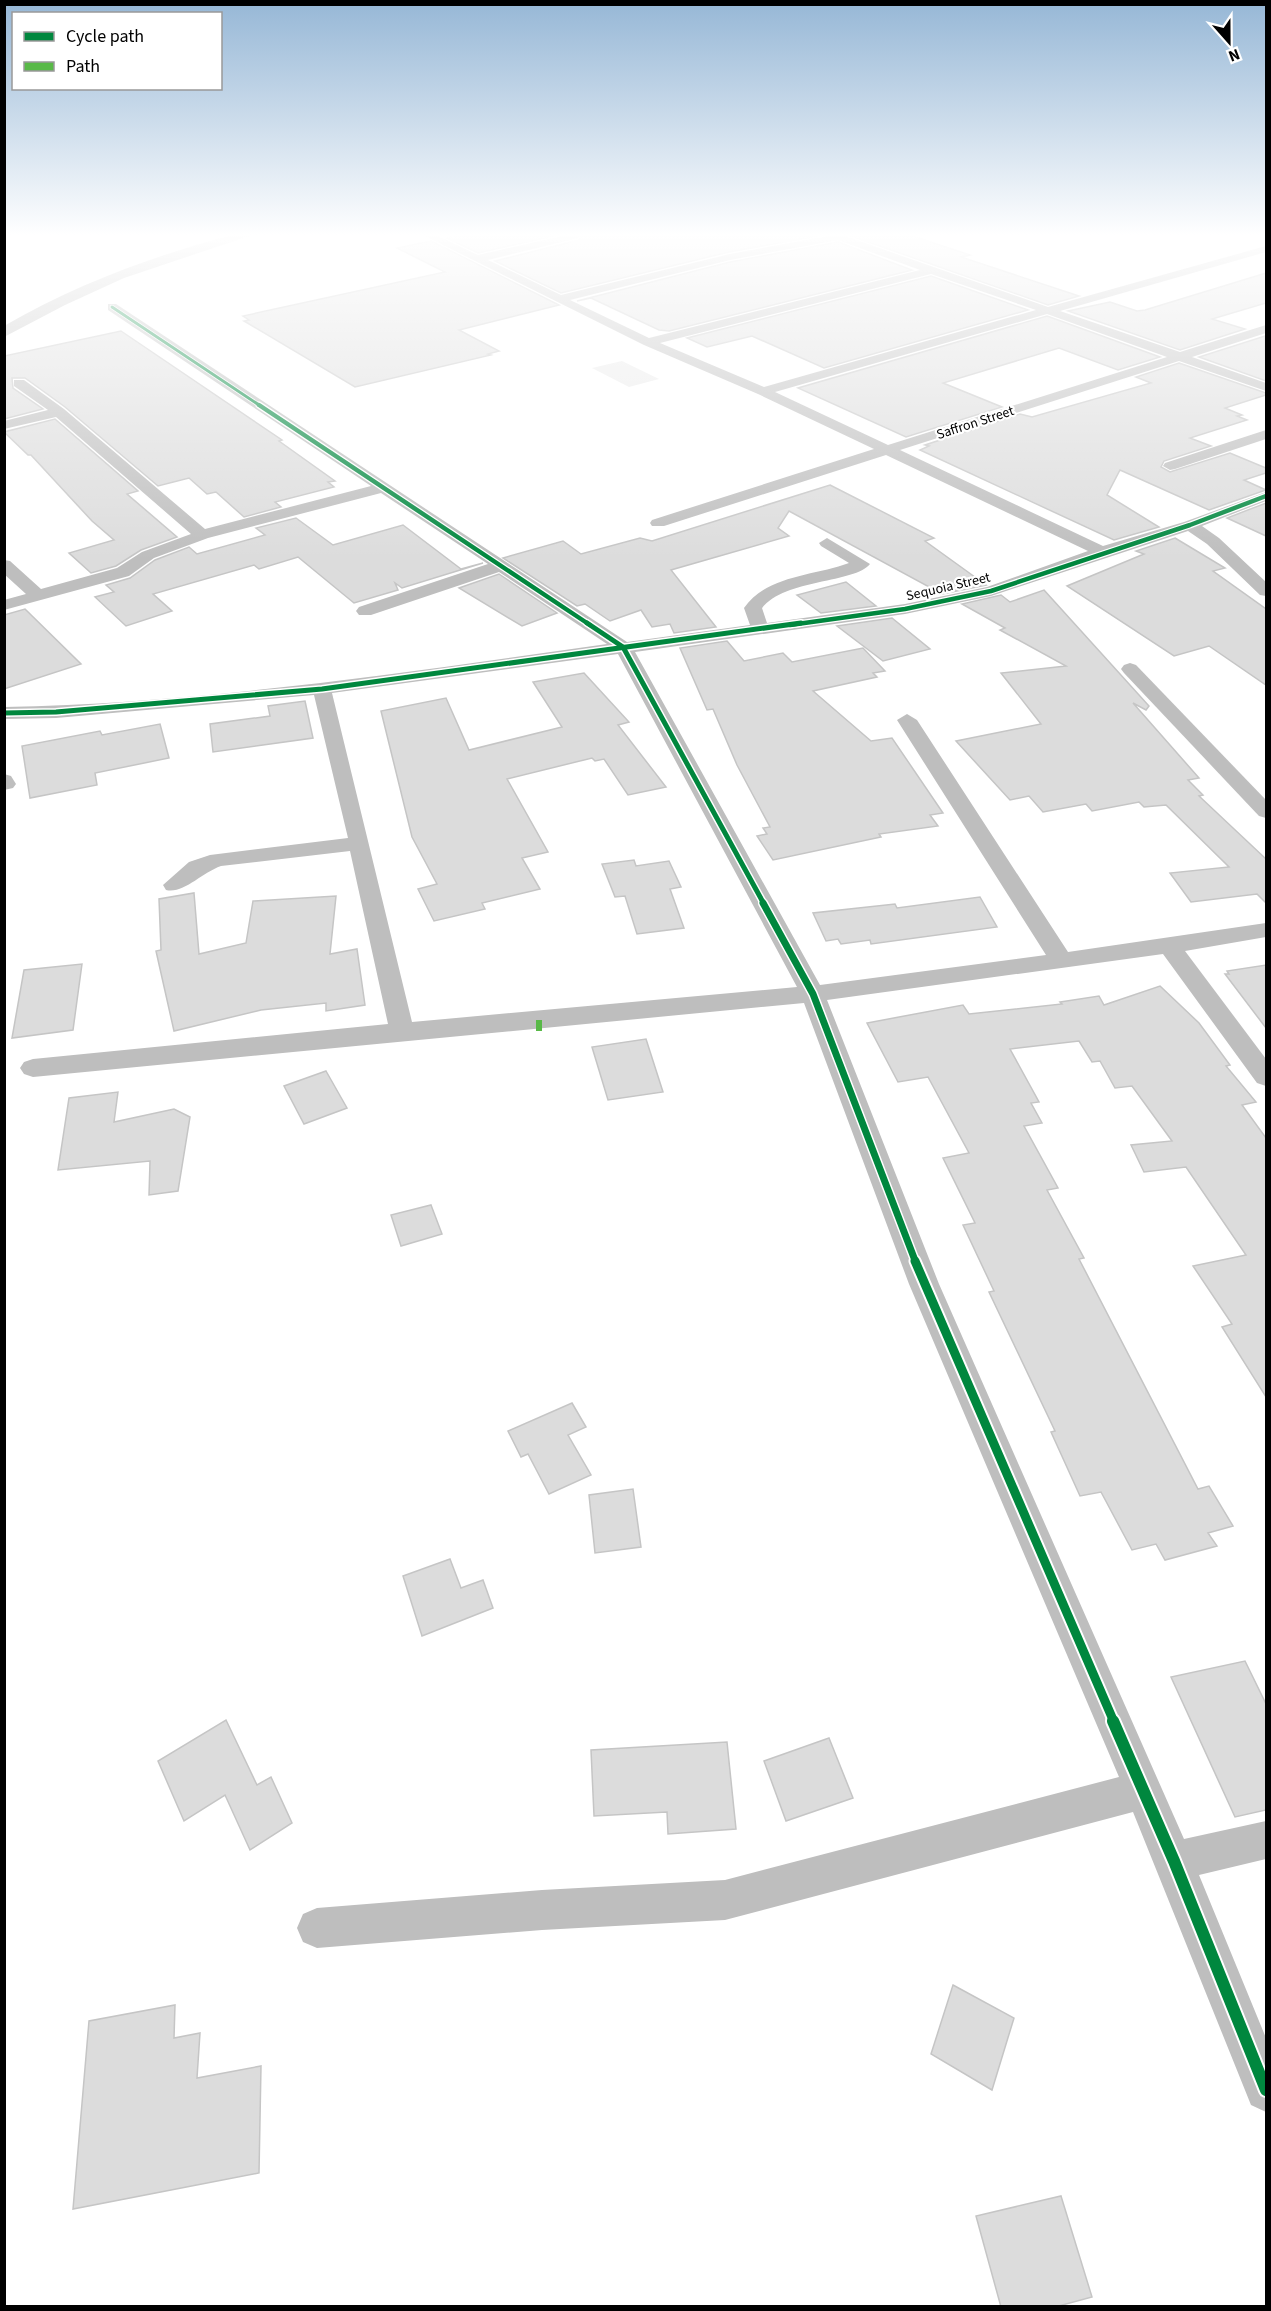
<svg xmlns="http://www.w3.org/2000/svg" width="1271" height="2311" font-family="'Source Sans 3',sans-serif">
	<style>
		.green { fill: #eaeaea }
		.building { fill: #dcdcdc; stroke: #c5c5c5; stroke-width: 1.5 }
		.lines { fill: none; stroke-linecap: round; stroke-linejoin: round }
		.street { fill: #bebebe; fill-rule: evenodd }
		.secondary { fill: #c1c1c1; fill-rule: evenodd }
		.quiet { stroke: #58b947; stroke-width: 6; stroke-dasharray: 11 6; stroke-linecap: butt }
		.cycleway-far5-casing { stroke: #fff; stroke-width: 4.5 }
		.cycleway-far4-casing { stroke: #fff; stroke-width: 7 }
		.cycleway-far3-casing { stroke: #fff; stroke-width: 8 }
		.cycleway-far2-casing { stroke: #fff; stroke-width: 10 }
		.cycleway-far1-casing { stroke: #fff; stroke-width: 13 }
		.cycleway-casing { stroke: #fff; stroke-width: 16 }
		.cycleway-far5 { stroke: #00873e; stroke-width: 3 }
		.cycleway-far4 { stroke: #00873e; stroke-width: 4.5 }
		.cycleway-far3 { stroke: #00873e; stroke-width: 5 }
		.cycleway-far2 { stroke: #00873e; stroke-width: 7 }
		.cycleway-far1 { stroke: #00873e; stroke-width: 9 }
		.cycleway { stroke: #00873e; stroke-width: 12 }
		.labels { text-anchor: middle; stroke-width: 4.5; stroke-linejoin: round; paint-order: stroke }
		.far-street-label { font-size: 14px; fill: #000; stroke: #fff }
	</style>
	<rect width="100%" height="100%" fill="#fff"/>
	<polygon class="green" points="622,361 659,379 629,387 592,368"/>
	<g class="building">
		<polygon points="459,236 553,236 478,253 447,238"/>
		<polygon points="581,236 817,236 729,252 561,293 495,261 579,240"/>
		<polygon points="851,236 913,236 970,255 961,257 1079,296 1048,305"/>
		<polygon points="431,241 559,305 459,330 499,351 488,354 491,355 355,387 244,321 249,320 243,316 445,272 397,248"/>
		<polygon points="838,242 912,270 669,331 659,330 591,298 577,301 730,262"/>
		<polygon points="1266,273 1266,303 1212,319 1245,329 1180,350 1068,311 1110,302 1137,311 1145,310"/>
		<polygon points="931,276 1028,310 824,368 752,336 707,347 687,338"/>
		<polygon points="1047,316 1160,357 1118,370 1059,348 943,383 1002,407 906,437 798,388"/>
		<polygon points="121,331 282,440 279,441 335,481 328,482 334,487 275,502 281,507 244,517 216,492 207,494 189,478 158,486 65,407 25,378 12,378 13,388 43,409 4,419 4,356"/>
		<polygon points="1265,336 1266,381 1199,357"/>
		<polygon points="1179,363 1266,393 1266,395 1225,408 1242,415 1237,416 1247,420 1190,438 1211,446 1164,461 1161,467 1170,472 1230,453 1266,468 1266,473 1244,480 1266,490 1209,510 1120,470 1107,495 1159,527 1114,540 920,450 929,446 925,445 1020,414 1032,417 1151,383 1136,377"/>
		<polygon points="55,419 138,491 127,494 177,537 141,550 116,566 91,573 69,553 114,540 92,521 31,455 28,455 4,432"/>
		<polygon points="830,485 934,538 925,541 986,585 942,594 789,511 778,528 789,536 671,570 716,627 674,633 670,624 652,627 641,610 610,621 585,604 577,606 503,558 563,541 581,554 640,538 652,541"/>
		<polygon points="1266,503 1266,536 1227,518"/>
		<polygon points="296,518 333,545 403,525 461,569 483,563 402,588 395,583 398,590 354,603 298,557 259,569 254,565 153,594 172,611 126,626 95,597 114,592 106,585 130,578 155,560 189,547 197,554 265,535 256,528"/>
		<polygon points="1175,538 1225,568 1213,571 1266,609 1266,685 1209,646 1174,656 1067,586 1144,554 1136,551"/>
		<polygon points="499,574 557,613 522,626 459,588"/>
		<polygon points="846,582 876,606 821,613 797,595"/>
		<polygon points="1044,590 1149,706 1146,710 1133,703 1199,778 1188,780 1203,795 1199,796 1266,859 1266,903 1257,894 1191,902 1170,873 1229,867 1166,805 1144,807 1139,802 1092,811 1086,804 1043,812 1029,796 1010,800 956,741 1041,724 1001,673 1066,666 1000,630 1005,628 962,604 1001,595 1010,602"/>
		<polygon points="25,609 81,664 4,689 4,615"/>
		<polygon points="892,618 930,649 883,661 837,626"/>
		<polygon points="727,641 744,661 783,653 792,662 863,648 885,671 873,673 877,677 813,691 871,741 892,738 943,813 930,815 938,826 879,834 881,837 773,860 757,836 767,834 763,828 770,827 737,765 713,709 707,710 680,648"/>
		<polygon points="584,673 629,722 618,725 666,787 628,795 604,759 595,761 592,758 507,779 548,852 522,858 540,889 482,903 485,909 434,921 418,889 437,884 412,837 381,711 446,698 469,750 562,727 533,682"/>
		<polygon points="305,701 313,738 213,752 210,724 270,716 268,706"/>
		<polygon points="160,724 169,758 95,773 97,785 30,798 22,746 100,731 102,735"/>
		<polygon points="634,860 636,866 669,861 681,887 670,889 684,928 637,934 625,896 615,897 602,864"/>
		<polygon points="194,893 199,954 246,943 253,901 336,896 330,954 357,949 365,1005 326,1011 326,1003 261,1010 174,1031 156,951 161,950 159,899"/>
		<polygon points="980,897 997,927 871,944 870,940 841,944 838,939 826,941 813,913 895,904 897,908"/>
		<polygon points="82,964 73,1030 12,1038 24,970"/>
		<polygon points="1266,965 1266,1028 1225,974 1229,974 1227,971"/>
		<polygon points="1160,986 1199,1023 1230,1065 1226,1066 1256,1102 1242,1105 1266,1138 1266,1397 1222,1327 1232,1324 1193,1266 1246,1255 1186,1167 1144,1172 1131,1145 1172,1141 1132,1086 1115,1088 1100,1061 1092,1062 1079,1041 1010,1049 1039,1102 1031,1103 1042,1123 1024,1126 1058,1188 1047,1190 1084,1258 1079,1259 1198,1489 1209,1486 1233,1526 1208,1533 1217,1546 1165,1560 1156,1544 1132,1550 1101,1492 1080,1496 1051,1432 1055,1431 989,1292 994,1291 963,1225 975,1223 943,1158 969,1153 928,1077 898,1082 867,1023 963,1005 969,1014 1062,1004 1060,1002 1099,996 1104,1005"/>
		<polygon points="646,1039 663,1092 608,1100 592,1047"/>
		<polygon points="326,1071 347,1108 304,1124 284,1086"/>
		<polygon points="118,1092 114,1122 174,1109 190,1117 178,1191 149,1195 150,1161 58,1170 69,1098"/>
		<polygon points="431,1205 442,1234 401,1246 391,1215"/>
		<polygon points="572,1403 586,1427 568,1435 591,1475 549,1494 528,1454 521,1457 508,1431"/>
		<polygon points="633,1489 641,1547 595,1553 589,1495"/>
		<polygon points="450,1559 461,1588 483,1580 493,1608 422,1636 403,1576"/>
		<polygon points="1245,1661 1266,1704 1266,1810 1235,1817 1171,1677"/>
		<polygon points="226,1720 257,1785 271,1777 292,1823 250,1850 225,1795 184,1821 158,1761"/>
		<polygon points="829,1738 853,1798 786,1821 764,1761"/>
		<polygon points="727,1742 736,1829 668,1834 667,1812 594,1816 591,1750"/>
		<polygon points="953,1985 1014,2018 992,2090 931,2054"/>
		<polygon points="175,2005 174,2038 200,2033 197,2078 261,2066 259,2173 73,2209 89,2021"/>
		<polygon points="1061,2196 1092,2297 1055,2307 1001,2307 976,2216"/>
	</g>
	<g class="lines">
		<g class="street">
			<path d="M425,236H438L478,255L562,236H579L578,238L488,260L561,295L730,254L828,236H845L1048,307L1266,246V252L1060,311L1180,352L1266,325V333L1192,357L1266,383V391L1179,361L900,450L1103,546L1184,522L1266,492V501L1202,526L1219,538L1266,582V596L1260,595L1207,544L1188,531L991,596L905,614L635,652L820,985L1046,955L897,720L907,714L917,720L1068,952L1266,923V937L1185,951L1266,1059V1086L1257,1083L1163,954L827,1000L939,1284L1184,1839L1266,1821V1859L1199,1875L1266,2038V2112L1251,2105L1133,1812L725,1920L542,1930L317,1948L303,1942L297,1928L303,1914L317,1908L542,1890L725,1880L1119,1777L909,1284L804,1003L33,1077L24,1074L20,1068L24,1062L33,1059L388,1024L350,851L221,866C201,873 184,894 166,890L163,885L189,862L210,855L348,838L314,695L56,718L4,719V707C206,703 408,672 607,644L499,572L371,615H359L356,611L359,607L488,564L381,493L208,538L154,558L129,576L4,610V600L26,594L4,574V560L10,561L41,589L117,568L142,552L191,534L56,417L4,429V421L48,410L14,386V380H24L64,409L205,529L371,486L108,310V304H116L627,642L750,625L744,608C767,575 814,576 849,563L821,546L819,543L827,538L870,564C855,583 785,579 762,608L767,623L905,604L987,587L1088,551L886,455L664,526H652L650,523L652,520L874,449L758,394L644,345ZM838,240L920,270L649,338L570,300L730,260ZM931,274L1036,310L764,387L660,343ZM1047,314L1167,357L888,445L775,392ZM618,654L797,987L412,1022L332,693Z"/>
			<polygon points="1266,430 1266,439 1175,469 1170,470 1163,466 1165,463"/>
			<polygon points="1130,663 1136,665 1266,800 1266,818 1259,816 1124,673 1121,669 1124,665"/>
			<polygon points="4,774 11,776 16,784 13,788 4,790"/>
		</g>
		<path class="secondary" d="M228,236H249L124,278L65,305L4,337V326C75,285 150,257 228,236Z"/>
		<polyline class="quiet" points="539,1020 539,1037"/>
		<defs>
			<polyline id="cycleway-far5" points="112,307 262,407"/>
			<g id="cycleway-far4">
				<polyline points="259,405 590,625"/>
				<polyline points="790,625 905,609 991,591 1190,525 1266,496"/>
			</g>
			<g id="cycleway-far3">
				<polyline points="587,623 623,647 764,904"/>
				<polyline points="4,713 56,712 322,689 801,623"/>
			</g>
			<polyline id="cycleway-far2" points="763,903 813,994 916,1263"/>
			<polyline id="cycleway-far1" points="915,1261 1114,1722"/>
			<polyline id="cycleway" points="1113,1721 1174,1861 1266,2090"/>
		</defs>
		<use href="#cycleway-far5" class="cycleway-far5-casing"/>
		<use href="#cycleway-far4" class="cycleway-far4-casing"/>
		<use href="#cycleway-far3" class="cycleway-far3-casing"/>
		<use href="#cycleway-far2" class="cycleway-far2-casing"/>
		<use href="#cycleway-far1" class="cycleway-far1-casing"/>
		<use href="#cycleway" class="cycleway-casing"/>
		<use href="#cycleway-far5" class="cycleway-far5"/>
		<use href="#cycleway-far4" class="cycleway-far4"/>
		<use href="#cycleway-far3" class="cycleway-far3"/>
		<use href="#cycleway-far2" class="cycleway-far2"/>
		<use href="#cycleway-far1" class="cycleway-far1"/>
		<use href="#cycleway" class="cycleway"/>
	</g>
	<linearGradient id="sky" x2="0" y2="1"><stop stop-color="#96b7d6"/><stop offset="0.42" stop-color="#fff"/><stop offset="1" stop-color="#fff" stop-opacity="0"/></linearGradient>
	<rect width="1271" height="559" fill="url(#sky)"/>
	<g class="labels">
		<g class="far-street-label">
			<text transform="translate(975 422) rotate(-18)" y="5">Saffron Street</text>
			<text transform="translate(948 586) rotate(-13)" y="5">Sequoia Street</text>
		</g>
	</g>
	<rect width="1271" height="2311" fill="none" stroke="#000000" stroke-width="12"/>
	<rect x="12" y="12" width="210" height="78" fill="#ffffff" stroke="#999999" stroke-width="1.5"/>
	<rect x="24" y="32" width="30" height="9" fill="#00873e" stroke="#999999" stroke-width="1.5"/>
	<text x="66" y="42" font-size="18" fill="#000000">Cycle path</text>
	<rect x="24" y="62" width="30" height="9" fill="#58b947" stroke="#999999" stroke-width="1.5"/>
	<text x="66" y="72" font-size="18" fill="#000000">Path</text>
	<g transform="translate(1229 42) rotate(159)" stroke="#ffffff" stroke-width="4.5" paint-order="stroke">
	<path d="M0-4.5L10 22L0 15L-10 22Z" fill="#000000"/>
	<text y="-9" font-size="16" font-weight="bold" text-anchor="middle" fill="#000000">N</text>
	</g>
</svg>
